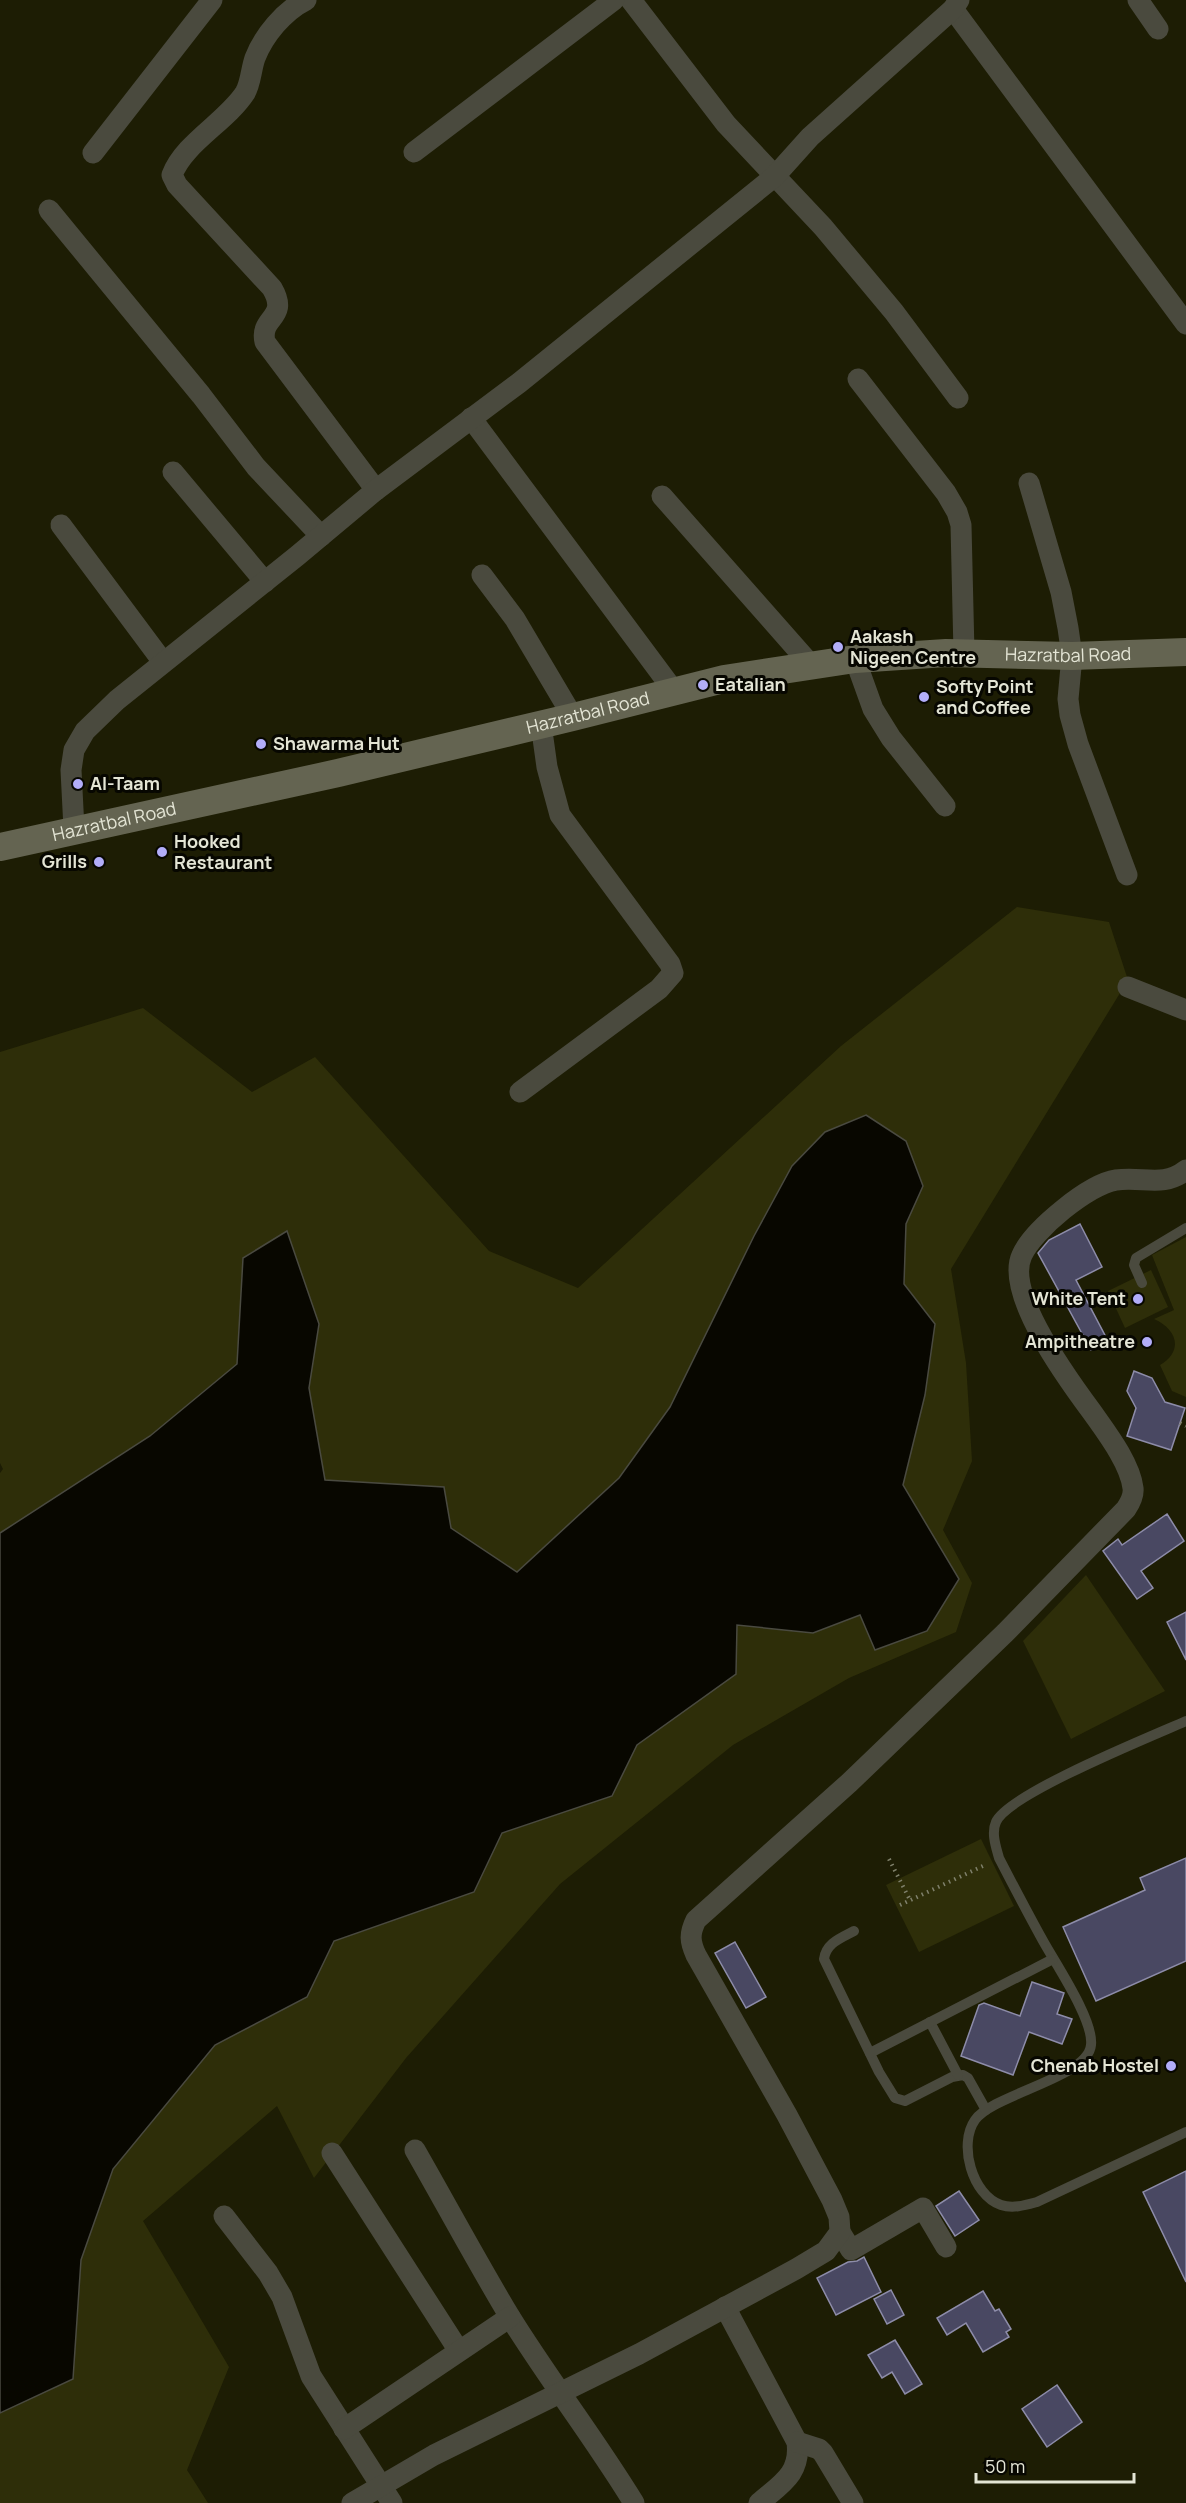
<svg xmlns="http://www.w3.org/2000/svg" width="1186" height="2503" font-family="Manrope,sans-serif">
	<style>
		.green { fill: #2e2e09 }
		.water { fill: #080700; stroke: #4a4a40; stroke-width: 1.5 }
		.building { fill: #494862; stroke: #8d8ca9; stroke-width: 1.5 }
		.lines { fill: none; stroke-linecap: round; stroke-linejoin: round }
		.path { stroke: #7f806b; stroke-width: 4; stroke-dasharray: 1.5 4.5; stroke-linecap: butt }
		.service { stroke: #4a4a3e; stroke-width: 10 }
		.minor { stroke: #4a4a3e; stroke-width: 21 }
		.secondary { stroke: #646451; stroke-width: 28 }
		.poi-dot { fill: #b2adf9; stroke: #070701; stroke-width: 2 }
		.labels { text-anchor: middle; stroke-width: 6; stroke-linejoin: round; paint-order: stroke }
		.poi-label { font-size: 18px; font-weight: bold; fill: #e4e5d5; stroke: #070701; text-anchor: start }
		.street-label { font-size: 18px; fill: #e4e5d5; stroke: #070701 }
	</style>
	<rect width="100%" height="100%" fill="#1d1d04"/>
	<g class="green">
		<polygon points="1017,907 1109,922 1128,980 951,1269 966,1363 972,1461 943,1530 972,1583 956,1632 849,1678 733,1745 560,1884 406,2058 314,2178 277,2106 143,2221 229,2367 187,2470 208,2503 0,2503 0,1473 3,1469 0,1463 0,1052 143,1008 252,1092 315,1057 489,1251 578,1288 841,1046"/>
		<path d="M1186,1237V1397L1172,1391L1160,1365C1184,1351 1177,1329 1154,1319L1174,1310L1152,1255Z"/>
		<polygon points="1151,1270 1168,1307 1125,1328 1108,1291"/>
		<polygon points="1086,1575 1165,1691 1071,1739 1023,1641"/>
		<polygon points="981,1839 1014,1906 919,1952 886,1885"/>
	</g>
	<polygon class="water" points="866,1115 906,1141 923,1186 906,1224 904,1284 935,1324 925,1395 903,1485 959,1579 927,1631 875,1650 860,1615 813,1633 737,1625 736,1674 637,1745 612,1796 502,1833 474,1892 334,1941 307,1997 215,2045 113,2169 81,2260 73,2379 0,2413 0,1533 150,1436 237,1364 243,1258 287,1231 319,1324 309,1388 325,1480 444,1487 451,1528 517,1572 619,1478 670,1407 754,1236 792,1166 825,1132"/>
	<g class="building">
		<polygon points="1080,1224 1102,1267 1076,1280 1108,1341 1091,1350 1038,1253 1049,1240"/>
		<polygon points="1134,1371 1152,1378 1165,1402 1185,1408 1171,1450 1127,1436 1136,1408 1127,1391"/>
		<polygon points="1167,1514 1184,1541 1141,1571 1153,1588 1137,1599 1103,1551 1118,1539 1122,1545"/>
		<polygon points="1186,1612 1186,1660 1167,1622"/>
		<polygon points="1186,1858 1186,1961 1096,2001 1063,1927 1145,1890 1140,1878"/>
		<polygon points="735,1942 766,1997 746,2008 715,1953"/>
		<polygon points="1032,1982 1064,1993 1057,2014 1072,2019 1062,2044 1029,2032 1013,2075 961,2056 979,2005 984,2003 1020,2016"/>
		<polygon points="1186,2171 1186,2282 1143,2192"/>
		<polygon points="959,2191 979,2220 955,2236 936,2206"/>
		<polygon points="864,2257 881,2292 836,2315 817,2278 848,2262 857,2261"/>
		<polygon points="891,2290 904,2315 887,2324 874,2299"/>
		<polygon points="983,2291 995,2311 999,2309 1011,2329 1006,2332 1009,2337 983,2352 966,2323 947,2335 937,2318"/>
		<polygon points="895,2340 922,2384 905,2394 892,2372 882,2378 868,2355"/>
		<polygon points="1057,2385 1082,2422 1047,2447 1022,2409"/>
	</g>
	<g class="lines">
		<g class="path">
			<polyline points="1180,1423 1186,1426"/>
			<polyline points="889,1859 910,1900"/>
			<polyline points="900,1905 985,1865"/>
		</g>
		<g class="service">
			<polyline points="1142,1283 1134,1265 1136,1258 1186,1228"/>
			<path d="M1186,1721C1152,1736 1008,1794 996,1822C991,1833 996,1847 999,1858C1013,1885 1027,1912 1042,1939C1055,1963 1094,2020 1091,2045C1088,2078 993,2094 975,2120C958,2144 972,2195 1001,2205C1013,2209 1026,2205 1037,2202L1186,2132"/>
			<path d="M854,1931C841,1938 826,1943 824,1959L879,2072L895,2098L905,2101L952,2077L963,2075L968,2078L986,2110"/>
			<polyline points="930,2022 958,2075"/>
			<polyline points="870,2053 1053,1959"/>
		</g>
		<g class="minor">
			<path d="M306,0C284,11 264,35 255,58C251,69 251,83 245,93C226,122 184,143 172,175L177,185L272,288C290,319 259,316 265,342L376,490"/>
			<polyline points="631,0 726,124 823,227 894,312 958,398"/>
			<polyline points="1138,0 1158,29"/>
			<polyline points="953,9 1186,324"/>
			<polyline points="414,152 614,0"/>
			<polyline points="93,153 212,0"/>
			<polyline points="49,210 201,395 256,467 321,536"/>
			<polyline points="858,379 946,493 957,512 961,525 964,653"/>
			<polyline points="471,418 674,691"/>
			<polyline points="173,472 265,582"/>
			<polyline points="1029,483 1061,592 1068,628 1072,656 1068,699 1070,715 1078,744 1127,875"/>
			<polyline points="662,496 811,665"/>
			<polyline points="61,525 163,662"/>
			<polyline points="482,575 515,619 573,717"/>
			<polyline points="855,659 873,709 891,738 945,806"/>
			<polyline points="74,829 71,770 74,750 85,731 117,700 297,556 376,490 519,383 775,176 810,137 953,9 959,0"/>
			<polyline points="1128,987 1186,1010"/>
			<polyline points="520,1092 659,989 673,973 670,964 560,815 547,767 541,724"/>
			<path d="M415,2150C447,2206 477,2262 510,2317C549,2380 595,2439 634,2503"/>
			<polyline points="332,2153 459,2351"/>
			<polyline points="224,2216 268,2273 282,2297 311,2376 392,2503"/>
			<polyline points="840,2232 851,2250 923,2208 946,2247"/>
			<path d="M725,2307L797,2442C801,2474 781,2484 759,2503"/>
			<polyline points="344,2429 510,2317"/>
			<polyline points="797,2442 819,2449 823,2453 853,2503"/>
			<path d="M352,2503L434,2455L639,2354L796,2269L826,2251L840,2232L839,2217L832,2200L787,2115L696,1955C690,1942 689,1934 696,1920L849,1783L1005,1633L1126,1509C1130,1503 1134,1495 1133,1488C1130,1463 1106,1432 1092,1412C1069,1381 1004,1293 1022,1255C1033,1230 1089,1184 1116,1180C1143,1176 1163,1188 1186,1170"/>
		</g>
		<path class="secondary" id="s1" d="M0,847L338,773L573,717L724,679L855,659L946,653L1072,656L1186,652"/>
	</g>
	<g class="poi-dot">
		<circle cx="838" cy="647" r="6"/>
		<circle cx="703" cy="685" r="6"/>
		<circle cx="924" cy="697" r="6"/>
		<circle cx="261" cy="744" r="6"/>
		<circle cx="78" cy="784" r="6"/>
		<circle cx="162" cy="852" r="6"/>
		<circle cx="99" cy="862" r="6"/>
		<circle cx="1138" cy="1299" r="6"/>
		<circle cx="1147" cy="1342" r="6"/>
		<circle cx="1171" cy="2066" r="6"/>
	</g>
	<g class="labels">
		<g class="poi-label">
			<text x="850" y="643">Aakash<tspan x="850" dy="21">Nigeen Centre</tspan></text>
			<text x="715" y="691">Eatalian</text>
			<text x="936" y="693">Softy Point<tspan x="936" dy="21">and Coffee</tspan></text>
			<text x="273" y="750">Shawarma Hut</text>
			<text x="90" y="790">Al-Taam</text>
			<text x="174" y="848">Hooked<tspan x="174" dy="21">Restaurant</tspan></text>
			<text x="87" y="868" text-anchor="end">Grills</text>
			<text x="1126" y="1305" text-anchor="end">White Tent</text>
			<text x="1135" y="1348" text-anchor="end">Ampitheatre</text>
			<text x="1159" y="2072" text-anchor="end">Chenab Hostel</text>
		</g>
		<g class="street-label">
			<text dy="6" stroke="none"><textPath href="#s1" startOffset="1089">Hazratbal Road</textPath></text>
			<text dy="6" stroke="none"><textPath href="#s1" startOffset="603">Hazratbal Road</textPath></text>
			<text dy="6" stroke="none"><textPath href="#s1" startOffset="117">Hazratbal Road</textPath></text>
		</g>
	</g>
	<path d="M976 2473v9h158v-9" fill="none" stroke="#e4e5d5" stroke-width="3"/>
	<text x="985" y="2473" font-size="18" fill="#e4e5d5" stroke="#070701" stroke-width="4.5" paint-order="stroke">50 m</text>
</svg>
